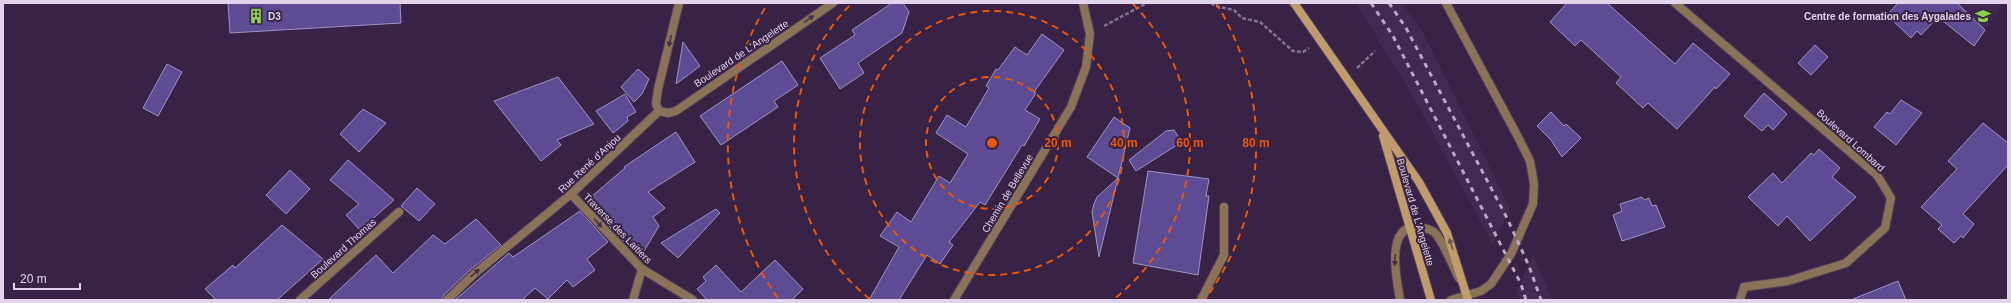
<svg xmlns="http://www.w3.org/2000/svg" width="2011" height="303" font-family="Helvetica,sans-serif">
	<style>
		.built { fill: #432852 }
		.building { fill: #5d4c94; stroke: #9d96c4 }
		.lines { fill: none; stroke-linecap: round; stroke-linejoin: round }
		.lane-casing { stroke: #533e5f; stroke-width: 10 }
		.street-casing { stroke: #533e5f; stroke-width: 10 }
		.secondary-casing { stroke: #533e5f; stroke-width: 10 }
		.path { stroke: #84728f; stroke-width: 2.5; stroke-dasharray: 4 2; stroke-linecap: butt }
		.lane { stroke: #8b7357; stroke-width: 8 }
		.street { stroke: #8b7357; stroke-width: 8 }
		.secondary { stroke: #c09b6c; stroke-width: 8 }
		.rail { stroke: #b7a7c1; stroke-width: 3; stroke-dasharray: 5 5; stroke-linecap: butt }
		.oneway { fill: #442e48 }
		.oneway2 { fill: #6e5255 }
		.ring { fill: none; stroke: #e8590c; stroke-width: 2; stroke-dasharray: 7 5 }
		.labels { text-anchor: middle; stroke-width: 4; stroke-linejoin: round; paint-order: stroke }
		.poi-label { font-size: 10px; font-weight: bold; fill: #e1d3ea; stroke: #382245; text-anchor: start }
		.street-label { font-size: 10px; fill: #e1d3ea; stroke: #382245 }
		.centre { fill: #e8590c; stroke: #382245; stroke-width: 2 }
		.ring-label { font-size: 12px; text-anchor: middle; font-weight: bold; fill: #e8590c; stroke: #382245; stroke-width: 4; stroke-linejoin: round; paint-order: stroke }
	</style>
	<rect width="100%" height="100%" fill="#382245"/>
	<g class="built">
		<polygon points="1356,3 1402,3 1425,36 1510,208 1493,245 1416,102"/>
		<polygon points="1957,3 2003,3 1985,30"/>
		<polygon points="1533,253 1552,300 1520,300 1517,292"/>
	</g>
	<g class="building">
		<polygon points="228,3 400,3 401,23 230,33"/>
		<polygon points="892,3 903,3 909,12 902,33 858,63 864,73 840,89 820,58 855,35 852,30"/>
		<polygon points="1567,3 1607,3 1675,64 1693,43 1730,74 1716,89 1715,87 1677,129 1648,103 1643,108 1616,83 1621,77 1581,40 1575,46 1550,22"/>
		<polygon points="1898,3 1957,3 1985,30 1974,46 1938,17 1921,35 1917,31 1911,38 1887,15"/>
		<polygon points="1042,34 1064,50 1034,92 1036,93 1025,110 1040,119 1024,146 1022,145 985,205 980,202 949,242 953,245 940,264 927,255 899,300 869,300 899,247 880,236 897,212 911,222 939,176 950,183 968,154 936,133 947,115 966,127 989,88 986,86 996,69 998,70 1015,47 1027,55"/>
		<polygon points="683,42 700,66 676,84"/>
		<polygon points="1815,45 1828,57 1811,75 1798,63"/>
		<polygon points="782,61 798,85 774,101 778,107 721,145 700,116"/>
		<polygon points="167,64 182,72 158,116 143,108"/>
		<polygon points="638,69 649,79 642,94 634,102 621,87"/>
		<polygon points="558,77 594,124 557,140 561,145 541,161 494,101"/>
		<polygon points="1764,93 1787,114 1773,130 1768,125 1762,131 1744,116"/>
		<polygon points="625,94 636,112 627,117 628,121 613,133 596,111"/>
		<polygon points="1901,100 1922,113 1896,145 1874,127 1887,112 1890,114"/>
		<polygon points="363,109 386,123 359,152 340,134"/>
		<polygon points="1551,112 1564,126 1566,124 1581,138 1562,157 1551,140 1537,126"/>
		<polygon points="1114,117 1130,128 1099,257 1092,212 1094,204 1097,197 1118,178 1087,157"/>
		<polygon points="1983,123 2008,143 2008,165 1963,214 1974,224 1963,238 1961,236 1954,243 1938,229 1942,225 1921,207 1957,169 1948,161"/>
		<polygon points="1174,130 1178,136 1177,145 1136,171 1129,160 1166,131"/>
		<polygon points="676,132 695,162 648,192 665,208 653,217 659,226 641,256 630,248 589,205 595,202 591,197 625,168 624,167"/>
		<polygon points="1819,149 1840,168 1832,177 1856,197 1810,241 1787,216 1778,226 1748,197 1773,173 1782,183 1811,153 1814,155"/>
		<polygon points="348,160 394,200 360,230 346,215 359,204 330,180"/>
		<polygon points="290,170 310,189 286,214 266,195"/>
		<polygon points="1148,171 1209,179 1206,196 1209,196 1198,275 1133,263"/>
		<polygon points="417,188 435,204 419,221 401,206"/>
		<polygon points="1642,197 1644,200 1649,198 1652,206 1656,205 1665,227 1622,241 1613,215 1622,211 1620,204"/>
		<polygon points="716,209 720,213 678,258 661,243"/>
		<polygon points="580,211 608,242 587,259 595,270 573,287 567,280 548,299 535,288 522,300 455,300 509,253 513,257"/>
		<polygon points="476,219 501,245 470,270 443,296 442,300 328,300 376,255 393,273 433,235 445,244"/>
		<polygon points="282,225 323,259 277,300 216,300 205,289 233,265 235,268"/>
		<polygon points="775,260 803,289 792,300 707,300 697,289 706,281 703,277 716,265 741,292"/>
		<polygon points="1898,281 1906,300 1853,300 1853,299"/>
	</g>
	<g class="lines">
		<defs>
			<polyline id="lane" points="1201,300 1224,255 1224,207"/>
			<g id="street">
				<polyline points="1446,3 1518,137 1530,161 1534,184 1533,204 1511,254 1491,284 1481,291 1451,300"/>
				<polyline points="1675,3 1877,175 1891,198 1885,228 1846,263 1788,281 1744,287 1740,300"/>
				<polyline points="659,111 668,113 676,111 833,3"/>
				<polyline points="659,111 656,104 658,89 679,3"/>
				<polyline points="571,194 642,269 693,300"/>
				<polyline points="300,300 399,212"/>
				<polyline points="447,300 474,274 571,194 659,111"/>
				<polyline points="633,300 642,269"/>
				<polyline points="954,300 1071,107 1086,67 1090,34 1083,3"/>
				<path d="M1400,300C1397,282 1385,228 1415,227C1421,227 1431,229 1435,233C1443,241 1453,267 1459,278"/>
			</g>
			<g id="secondary">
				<polyline points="1294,3 1419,182 1447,233 1468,300"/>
				<polyline points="1383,136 1431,300"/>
			</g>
		</defs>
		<use href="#lane" class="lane-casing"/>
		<use href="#street" class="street-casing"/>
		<use href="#secondary" class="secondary-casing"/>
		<g class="path">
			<polyline points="1211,3 1215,6 1234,10 1242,18 1260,22 1293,51 1303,52 1309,48"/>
			<polyline points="1104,26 1147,3"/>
			<polyline points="1357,68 1375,51"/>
		</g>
		<use href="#lane" class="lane"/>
		<use href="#street" class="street"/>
		<use href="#secondary" class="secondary"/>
		<g class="rail">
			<polyline points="1371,3 1393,36 1521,284 1526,300"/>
			<polyline points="1389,3 1406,28 1507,218 1529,266 1541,300"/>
		</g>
	</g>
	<defs><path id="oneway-solid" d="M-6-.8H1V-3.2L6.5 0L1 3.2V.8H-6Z"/></defs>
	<g class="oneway">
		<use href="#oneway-solid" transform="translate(809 19) rotate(-34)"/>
		<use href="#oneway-solid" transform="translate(670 41) rotate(103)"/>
		<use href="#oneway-solid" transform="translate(598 223) rotate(48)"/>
		<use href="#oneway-solid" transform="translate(1395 260) rotate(94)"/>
		<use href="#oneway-solid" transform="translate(475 273) rotate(-41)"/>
	</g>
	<use class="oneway2" href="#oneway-solid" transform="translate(1451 244) rotate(-108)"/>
	<g class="ring">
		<circle cx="992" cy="143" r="66"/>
		<circle cx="992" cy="143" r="132"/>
		<path d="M870 299A198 198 0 0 1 851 4M1133 4A198 198 0 0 1 1114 299"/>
		<path d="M778 298A264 264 0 0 1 768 3M1216 3A264 264 0 0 1 1206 298"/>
	</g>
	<defs>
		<symbol id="building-bare" viewBox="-9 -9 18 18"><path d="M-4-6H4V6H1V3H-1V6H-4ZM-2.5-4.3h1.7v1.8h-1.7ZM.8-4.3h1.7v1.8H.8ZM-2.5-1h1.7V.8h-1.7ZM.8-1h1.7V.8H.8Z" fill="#8bce47" stroke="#382245" stroke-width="2.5" paint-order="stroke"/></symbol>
		<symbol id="school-bare" viewBox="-9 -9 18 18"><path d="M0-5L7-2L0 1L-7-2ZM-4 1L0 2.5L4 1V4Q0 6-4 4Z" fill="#8bce47" stroke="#382245" stroke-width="2.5" paint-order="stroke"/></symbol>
	</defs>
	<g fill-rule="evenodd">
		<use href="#building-bare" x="245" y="5" width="22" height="22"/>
		<use href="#school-bare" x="1972" y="5" width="22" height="22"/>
	</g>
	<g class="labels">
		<g class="poi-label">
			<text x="268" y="20">D3</text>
			<text x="1971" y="20" text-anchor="end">Centre de formation des Aygalades</text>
		</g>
		<g class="street-label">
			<text transform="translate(741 53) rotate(-34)" y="4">Boulevard de L'Angelette</text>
			<text transform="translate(1851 140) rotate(42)" y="4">Boulevard Lombard</text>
			<text transform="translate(589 163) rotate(-43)" y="4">Rue René d'Anjou</text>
			<text transform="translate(1007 193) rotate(-59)" y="4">Chemin de Bellevue</text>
			<text transform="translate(1416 212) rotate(74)" y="4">Boulevard de L'Angelette</text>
			<text transform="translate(618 228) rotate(46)" y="4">Traverse des Laitiers</text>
			<text transform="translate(343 248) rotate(-42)" y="4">Boulevard Thomas</text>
		</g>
	</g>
	<circle cx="992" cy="143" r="6" class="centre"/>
	<g class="ring-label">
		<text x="1058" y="147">20 m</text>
		<text x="1124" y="147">40 m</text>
		<text x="1190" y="147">60 m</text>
		<text x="1256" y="147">80 m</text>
	</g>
	<rect width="2011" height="303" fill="none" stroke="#e1d3ea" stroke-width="8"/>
	<path d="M14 283v6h66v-6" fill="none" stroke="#e1d3ea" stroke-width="2"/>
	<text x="20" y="283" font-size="12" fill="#e1d3ea" stroke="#382245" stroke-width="3" paint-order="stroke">20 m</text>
</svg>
